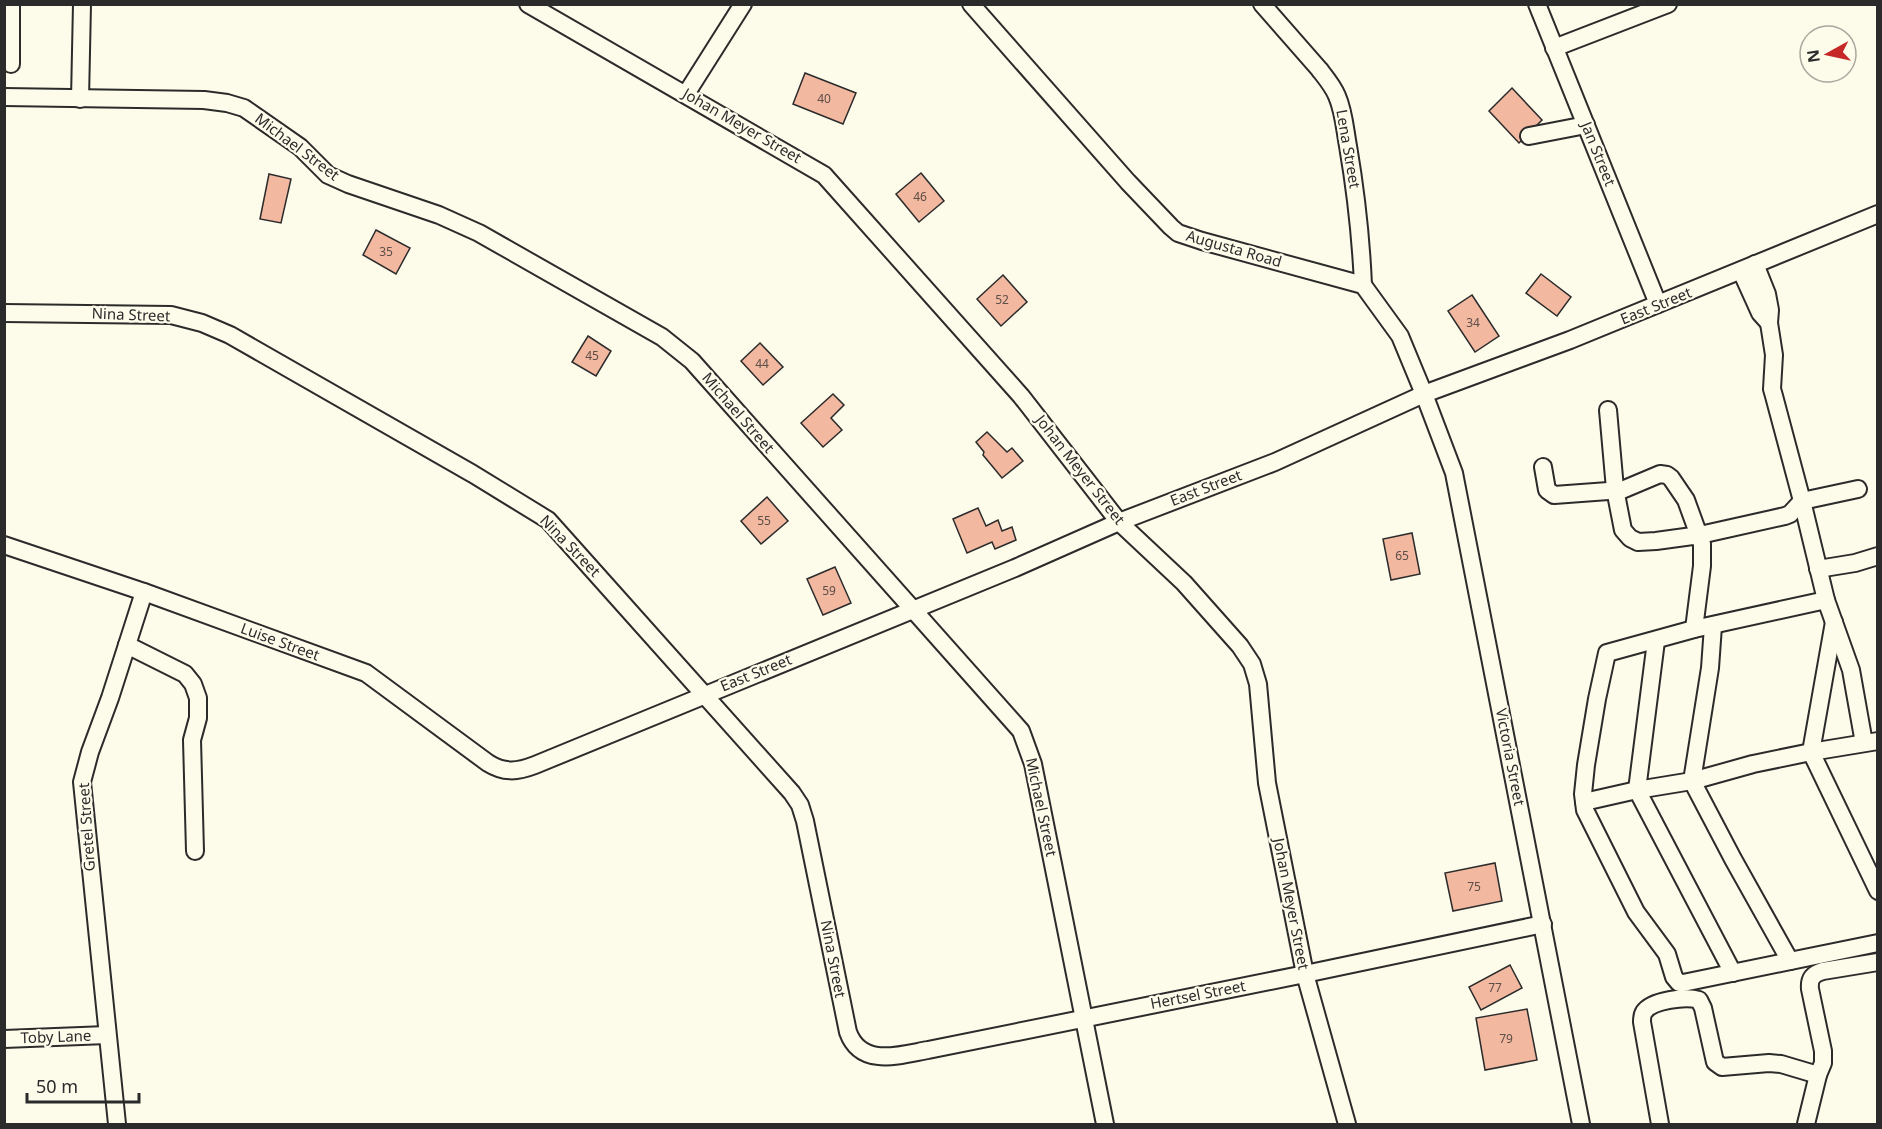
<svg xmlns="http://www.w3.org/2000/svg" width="1882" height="1129" font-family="'Noto Sans',sans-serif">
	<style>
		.building { fill: #f2b8a0; stroke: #2b2b2b; stroke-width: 1.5 }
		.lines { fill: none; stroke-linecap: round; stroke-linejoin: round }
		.minor-casing { stroke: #2b2b2b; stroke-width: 20 }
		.minor { stroke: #fdfbea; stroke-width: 16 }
		.labels { text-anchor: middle; stroke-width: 4.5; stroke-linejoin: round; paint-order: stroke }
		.number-label { font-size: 12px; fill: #5d4e48 }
		.street-label { font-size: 15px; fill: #2b2b2b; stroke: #fdfbea }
	</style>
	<rect width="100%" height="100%" fill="#fdfbea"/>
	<g class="building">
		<polygon points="805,73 856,93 843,124 793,104"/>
		<polygon points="1512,88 1542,120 1519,143 1489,111"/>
		<polygon points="921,173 944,201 919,222 896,194"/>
		<polygon points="269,174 291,179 281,223 260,219"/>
		<polygon points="376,230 410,248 396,274 363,255"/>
		<polygon points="1541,274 1571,297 1557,316 1526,293"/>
		<polygon points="1003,275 1027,302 1001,326 977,299"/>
		<polygon points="1472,295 1499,336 1475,352 1448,311"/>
		<polygon points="588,336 611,351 596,376 572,362"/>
		<polygon points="760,343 783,367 763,385 741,361"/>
		<polygon points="833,394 844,405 831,418 842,430 823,447 801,423"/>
		<polygon points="987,432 1007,452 1012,448 1023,461 1002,478 983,455 984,452 976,442"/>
		<polygon points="767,497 788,521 761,544 741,521"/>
		<polygon points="978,508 986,526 998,520 1002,531 1012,527 1016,540 995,549 992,542 967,553 953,519"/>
		<polygon points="1412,533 1420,574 1391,580 1383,539"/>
		<polygon points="835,567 851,603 823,615 807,579"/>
		<polygon points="1495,863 1502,901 1453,911 1445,873"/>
		<polygon points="1510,965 1522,988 1481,1010 1469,987"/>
		<polygon points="1527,1009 1537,1060 1485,1070 1476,1018"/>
	</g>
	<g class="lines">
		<defs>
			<g id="minor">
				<polyline points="11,4 11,64"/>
				<polyline points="528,4 824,175 1021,396 1119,522 1184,583 1240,646 1252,664 1258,684 1267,783 1305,974 1347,1124"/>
				<polyline points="971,4 1128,182 1171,227 1178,233 1202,241 1363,285 1400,336 1424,394 1454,473 1581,1124"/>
				<path d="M1262,4L1319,69C1326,78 1333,86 1337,96C1344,112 1345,130 1348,146C1356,193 1361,238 1363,285"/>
				<polyline points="1537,4 1658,304"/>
				<polyline points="1554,48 1668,4"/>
				<polyline points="686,94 743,4"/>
				<polyline points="4,97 204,100 227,103 244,108 300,147 328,175 348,184 439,215 479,233 662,337 692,361 1021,731 1033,764 1105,1124"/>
				<polyline points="80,99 82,4"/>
				<polyline points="1529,136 1586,125"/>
				<polyline points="1755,264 1767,294 1770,310 1769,323 1774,355 1772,389 1774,396 1802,501 1826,600"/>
				<polyline points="1741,271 1760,313 1769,323"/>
				<path d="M4,313L171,315L202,323L230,335L473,474L548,520L792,793L800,805L805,821L848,1032C861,1068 900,1055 928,1050L1305,974L1543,924"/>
				<polyline points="1608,410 1615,489 1623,530 1630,538 1638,542 1656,541 1700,535 1785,516 1790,514 1802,501 1858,489"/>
				<polyline points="1543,467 1547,490 1554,495 1622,490 1660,474 1667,475 1671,478 1686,500 1702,544 1702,566 1694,629"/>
				<path d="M4,545L144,592L366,673L488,763C504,773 517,772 535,765L1015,568L1119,522L1275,462L1424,394L1570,340L1878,214"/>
				<polyline points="1818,569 1855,563 1878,556"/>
				<polyline points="1834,622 1811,752 1878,891"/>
				<polyline points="1713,626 1710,668 1692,781 1733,859 1790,961"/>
				<polyline points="1656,641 1637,790 1733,973"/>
				<polyline points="127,645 185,674 193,684 198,698 198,718 192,740 195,851"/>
				<polyline points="1864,743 1851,670 1826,600 1694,629 1607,653 1597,699 1586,765 1583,794 1585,810 1636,912 1667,954 1674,977 1679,983 1683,983 1878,943"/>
				<polyline points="1584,802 1637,790 1692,781 1753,764 1811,752 1878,741"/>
				<polyline points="4,1039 107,1035"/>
				<polyline points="117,1124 82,782 90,752 110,698 144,592"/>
				<path d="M1660,1124L1642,1022C1642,1018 1642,1015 1644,1012C1652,1000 1686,996 1699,1000L1703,1008L1715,1062L1722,1067L1769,1063L1781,1064L1818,1075"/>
				<path d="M1806,1124L1818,1075L1823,1063V1051L1810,989C1809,978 1813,974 1823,971L1878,962"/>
			</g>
		</defs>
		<use href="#minor" class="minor-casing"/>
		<use href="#minor" class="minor"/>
	</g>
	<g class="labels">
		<g class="number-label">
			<text x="824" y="103">40</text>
			<text x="920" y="201">46</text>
			<text x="386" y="256">35</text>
			<text x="1002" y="304">52</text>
			<text x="1473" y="327">34</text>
			<text x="592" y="360">45</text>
			<text x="762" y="368">44</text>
			<text x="764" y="525">55</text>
			<text x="1402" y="560">65</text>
			<text x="829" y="595">59</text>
			<text x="1474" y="891">75</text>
			<text x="1495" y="992">77</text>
			<text x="1506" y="1043">79</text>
		</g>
		<g class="street-label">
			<text transform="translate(742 126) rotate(30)" y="5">Johan Meyer Street</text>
			<text transform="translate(297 147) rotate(37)" y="5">Michael Street</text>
			<text transform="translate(1348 149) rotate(80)" y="5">Lena Street</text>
			<text transform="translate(1598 154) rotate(68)" y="5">Jan Street</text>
			<text transform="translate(1234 249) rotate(16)" y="5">Augusta Road</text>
			<text transform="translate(1656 306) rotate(-22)" y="5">East Street</text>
			<text transform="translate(131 315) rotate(2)" y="5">Nina Street</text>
			<text transform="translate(738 413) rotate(49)" y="5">Michael Street</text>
			<text transform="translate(1080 470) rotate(52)" y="5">Johan Meyer Street</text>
			<text transform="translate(1206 488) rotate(-21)" y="5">East Street</text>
			<text transform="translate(570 546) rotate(46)" y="5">Nina Street</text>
			<text transform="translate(280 642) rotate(20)" y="5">Luise Street</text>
			<text transform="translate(756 673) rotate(-22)" y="5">East Street</text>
			<text transform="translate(1510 757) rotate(79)" y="5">Victoria Street</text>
			<text transform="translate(1041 807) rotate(78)" y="5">Michael Street</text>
			<text transform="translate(87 827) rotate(-94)" y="5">Gretel Street</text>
			<text transform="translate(1291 904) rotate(79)" y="5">Johan Meyer Street</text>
			<text transform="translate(833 959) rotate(79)" y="5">Nina Street</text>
			<text transform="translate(1198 995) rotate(-11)" y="5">Hertsel Street</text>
			<text transform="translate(56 1037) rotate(-2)" y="5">Toby Lane</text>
		</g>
	</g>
	<rect width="1882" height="1129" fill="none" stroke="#2b2b2b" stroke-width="12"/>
	<g transform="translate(1828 54) rotate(262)"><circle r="28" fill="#fdfbea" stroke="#a9a89e" stroke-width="1.5"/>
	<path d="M0-4.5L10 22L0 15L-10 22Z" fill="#c62828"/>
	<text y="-9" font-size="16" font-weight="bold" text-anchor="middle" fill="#2b2b2b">N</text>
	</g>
	<path d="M27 1093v9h112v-9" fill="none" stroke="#2b2b2b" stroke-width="3"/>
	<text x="36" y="1093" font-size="18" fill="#2b2b2b" stroke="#fdfbea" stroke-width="4.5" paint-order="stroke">50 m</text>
</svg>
